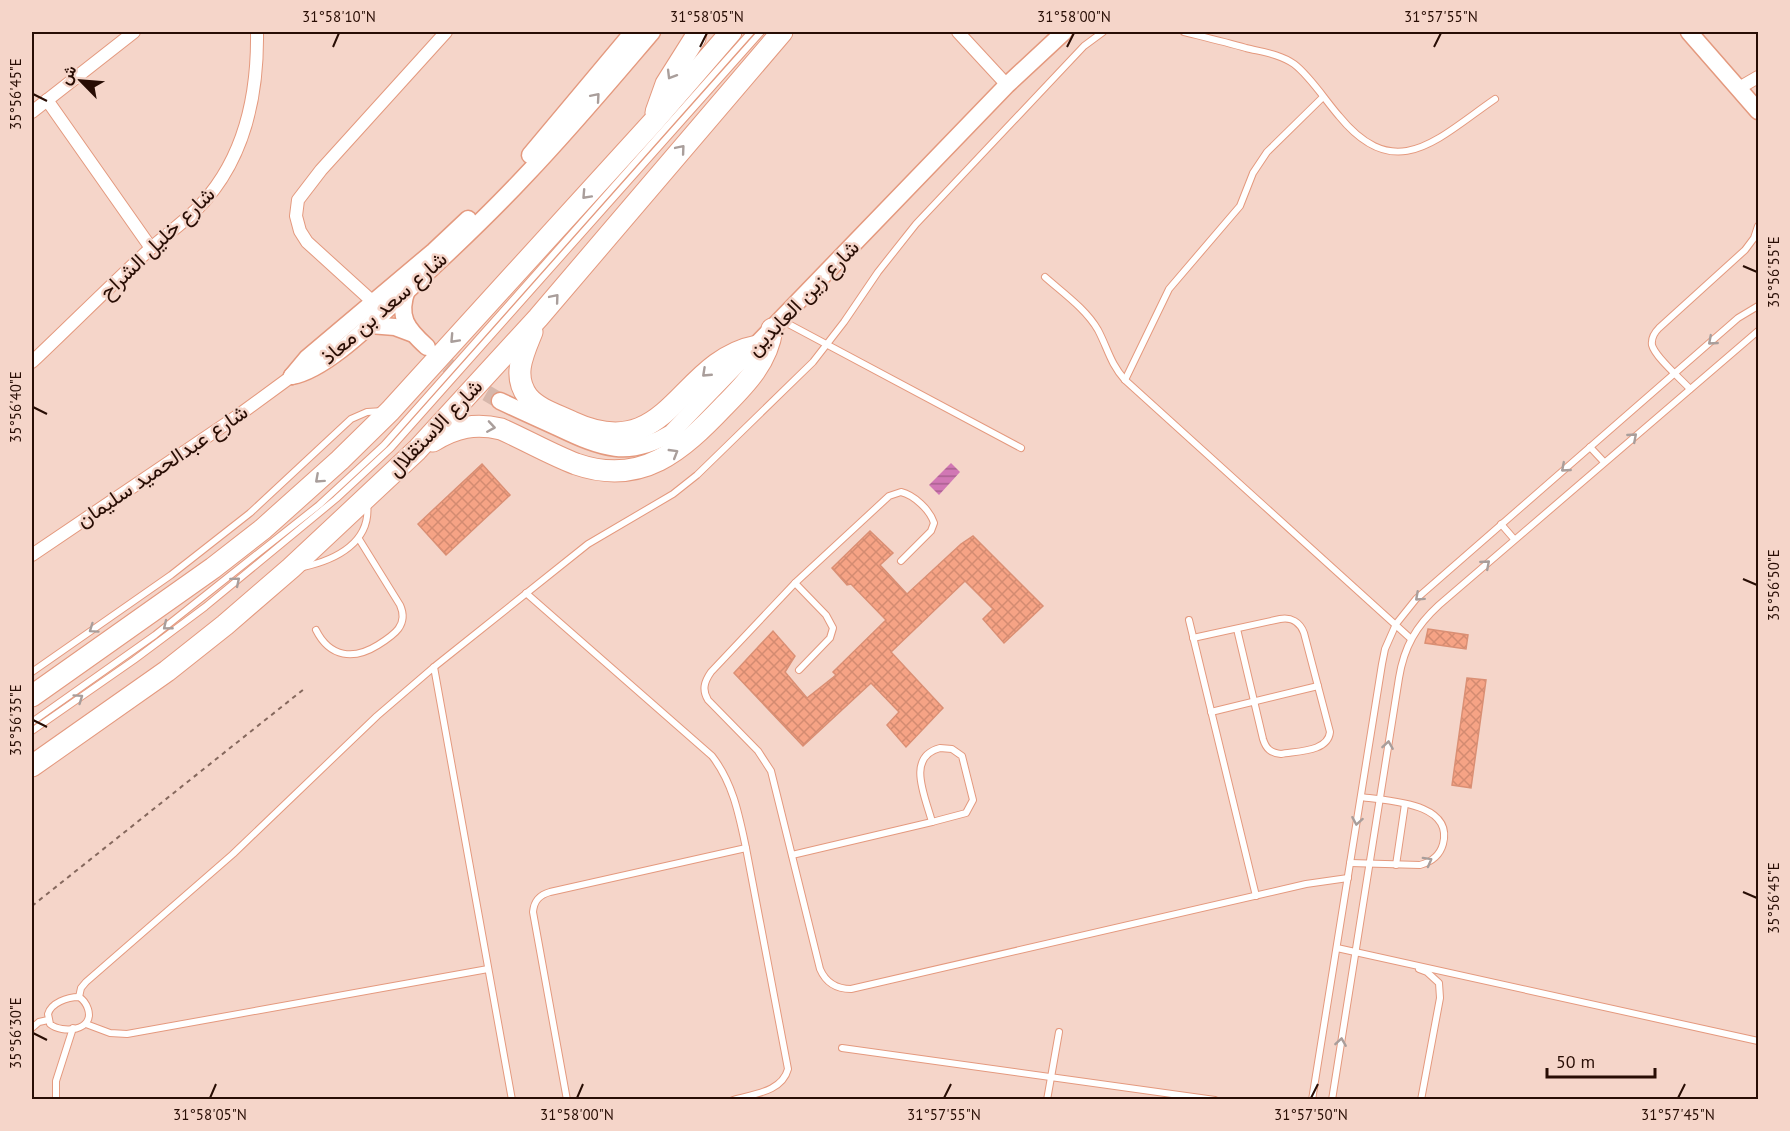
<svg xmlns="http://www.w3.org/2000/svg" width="1790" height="1131" font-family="'PT Sans',Vazirmatn,sans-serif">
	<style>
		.water { fill: url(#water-rules) }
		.building { fill: url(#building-cross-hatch); stroke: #da8f74; stroke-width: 1.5 }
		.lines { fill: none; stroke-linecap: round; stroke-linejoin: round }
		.secondary-tunnel { stroke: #d6b7ab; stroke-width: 16; stroke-dasharray: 16 8; stroke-linecap: butt }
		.lane-casing { stroke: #e4997e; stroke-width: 8 }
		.street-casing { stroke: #e4997e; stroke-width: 14 }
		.secondary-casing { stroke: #e4997e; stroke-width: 19 }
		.highway-casing { stroke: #e4997e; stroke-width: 23 }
		.path { stroke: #85685d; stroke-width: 2; stroke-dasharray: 4.5 4.5; stroke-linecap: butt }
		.lane { stroke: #fff; stroke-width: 6 }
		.street { stroke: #fff; stroke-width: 12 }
		.secondary { stroke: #fff; stroke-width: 16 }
		.highway { stroke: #fff; stroke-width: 21 }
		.oneway { stroke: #a99e9b }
		.ticks { fill: none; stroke: #280d04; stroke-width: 2 }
		.labels { text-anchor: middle; stroke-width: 5; stroke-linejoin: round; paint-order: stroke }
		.street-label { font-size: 21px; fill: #280d04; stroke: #f5d5c9 }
		.neatline { fill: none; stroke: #280d04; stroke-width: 2 }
		.ticks-label { font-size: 15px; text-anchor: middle; fill: #280d04 }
	</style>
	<defs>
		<pattern id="water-rules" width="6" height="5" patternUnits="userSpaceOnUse" patternTransform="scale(1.5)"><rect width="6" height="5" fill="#d177b4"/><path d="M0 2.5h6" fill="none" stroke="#aa6090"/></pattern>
		<pattern id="building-cross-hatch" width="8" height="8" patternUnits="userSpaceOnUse" patternTransform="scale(1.5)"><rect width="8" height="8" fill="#f6a385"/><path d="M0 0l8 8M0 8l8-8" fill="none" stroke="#d38b71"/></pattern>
	</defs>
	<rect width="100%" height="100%" fill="#f5d5c9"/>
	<polygon class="water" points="951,463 960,472 939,495 929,485"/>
	<g class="building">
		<polygon points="482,464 510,495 446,555 418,524"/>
		<polygon points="870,531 893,553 880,565 907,594 961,544 973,536 1043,606 1004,643 983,619 993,609 965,581 891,652 943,708 906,747 887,725 899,712 871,683 803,746 734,673 773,631 795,656 785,672 807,698 836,675 833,672 886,620 851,584 847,585 832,568"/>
		<polygon points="1428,629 1468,635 1466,649 1425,643"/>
		<polygon points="1467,678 1486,680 1471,788 1452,785"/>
	</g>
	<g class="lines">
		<polyline class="secondary-tunnel" points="429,350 468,382 500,401"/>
		<defs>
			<g id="lane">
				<path d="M1184,32C1204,37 1225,42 1246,48C1262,52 1280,54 1294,64C1310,76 1325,100 1339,116C1396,186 1438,138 1495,99"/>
				<path d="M1045,277C1063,293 1086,309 1098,330C1108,349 1110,363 1125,380L1410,638"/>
				<polyline points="781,320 1021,448"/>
				<polyline points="1125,380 1169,289 1240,206 1253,173 1267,152 1323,97"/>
				<path d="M1690,389C1681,379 1655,357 1652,345C1651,338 1654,333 1659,328L1745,250L1754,238L1758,226"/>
				<polyline points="1590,447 1604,462"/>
				<polyline points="1501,524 1514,539"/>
				<path d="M901,561L931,531L934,523C930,510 914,495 901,492L889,496L795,583L711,672C704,682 702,690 708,700L758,751L771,771L820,969C826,983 836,989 851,989L1306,884L1348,878"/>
				<path d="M303,567C336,560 372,542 367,503"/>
				<polyline points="795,583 826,615 833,628 830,638 799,670"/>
				<path d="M526,593L712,756C733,783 739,815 746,848"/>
				<polyline points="1189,620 1256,896"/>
				<path d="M316,630C330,658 354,660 378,645C394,635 409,625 400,605L359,539"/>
				<path d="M1193,638L1280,619C1291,617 1300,622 1304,633L1330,732C1328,752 1297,751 1281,754C1271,753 1266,749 1263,739L1237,629"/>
				<polyline points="434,667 512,1100"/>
				<polyline points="32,672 171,575 250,513 351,419 367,412 383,411"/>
				<polyline points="1211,712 1318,686"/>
				<polyline points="32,722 155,635 319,505 384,445 751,32"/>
				<polyline points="32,731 134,660 205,607 336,499 391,448 761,32"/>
				<path d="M940,748L952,749L962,756L973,800L966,813L932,822C926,798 905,757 940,748Z"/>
				<polyline points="792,855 932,822"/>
				<path d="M1350,863L1420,865C1431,862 1440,855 1443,844C1454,802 1387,801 1361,797"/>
				<polyline points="1396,865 1405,804"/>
				<polyline points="1337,948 1758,1041"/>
				<polyline points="1419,969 1427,972 1439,983 1440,998 1421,1100"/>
				<polyline points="79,997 81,988 86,982 233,854 377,716 434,667 588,544 673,494 697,475 813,362 844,322 878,272 916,224 1084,46 1103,32"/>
				<path d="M79,997C84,1000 86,1003 88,1009C95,1031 62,1034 50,1024L48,1014C51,1003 67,997 79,997Z"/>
				<polyline points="86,1024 110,1033 127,1034 488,969"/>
				<polyline points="32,1028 39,1022 48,1020"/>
				<polyline points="842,1048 1215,1100"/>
				<polyline points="56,1100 56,1081 73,1028"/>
				<path d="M567,1100L533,912C534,901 539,895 550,892L746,848L788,1069C782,1092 753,1094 733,1100"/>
				<polyline points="1047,1100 1059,1032"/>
				<polyline points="1312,1100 1382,664 1385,649 1396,624 1416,599 1738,318 1758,306"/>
				<path d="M1332,1100L1399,678C1404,647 1416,626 1439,605L1758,331"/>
			</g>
			<g id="street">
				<polyline points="958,32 1007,85"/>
				<polyline points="1739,88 1758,77"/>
				<polyline points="47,100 151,248"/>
				<polyline points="32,112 134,32"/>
				<polyline points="373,302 307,242 300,231 296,216 298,200 321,170 446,32"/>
				<path d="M32,362C71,325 110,286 150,249C165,236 181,224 195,211C244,163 258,97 257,32"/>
				<polyline points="32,555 236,417 292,376"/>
			</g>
			<g id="secondary">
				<polyline points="1689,32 1758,111"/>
				<polyline points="530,155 633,32"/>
				<path d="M407,290C397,317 407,329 427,347"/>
				<polyline points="370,325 395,327 411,333"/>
				<path d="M292,376C325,370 370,325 395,302C440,261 484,220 526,175C570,129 611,80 652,32"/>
				<polyline points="292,376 307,358 434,251 468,219"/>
				<path d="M500,401C519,410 539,419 559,428C601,448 629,459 671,433L1007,85L1064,32"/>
			</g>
			<g id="highway">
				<polyline points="656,112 666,84 695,38 696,32"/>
				<path d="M532,332C523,354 512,376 528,397C539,410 558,415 572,422C669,467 678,361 757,346"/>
				<path d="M433,441C456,427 475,423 501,429C526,440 550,454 576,464C642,487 682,450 724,406C746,384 768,361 772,329"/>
				<polyline points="32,696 213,568 263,529 340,460 390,411 654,121 731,32"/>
				<polyline points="32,766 167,671 225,625 291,568 417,450 538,318 782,32"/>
			</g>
		</defs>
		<use href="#lane" class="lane-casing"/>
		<use href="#street" class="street-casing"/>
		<use href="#secondary" class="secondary-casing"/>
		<use href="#highway" class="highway-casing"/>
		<polyline class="path" points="32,906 304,689"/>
		<use href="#lane" class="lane"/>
		<use href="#street" class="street"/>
		<use href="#secondary" class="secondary"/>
		<use href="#highway" class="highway"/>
	</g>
	<defs><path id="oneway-chevron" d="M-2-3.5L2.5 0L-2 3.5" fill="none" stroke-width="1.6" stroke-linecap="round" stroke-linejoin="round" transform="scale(1.5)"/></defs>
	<g class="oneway">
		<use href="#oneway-chevron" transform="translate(671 75) rotate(121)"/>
		<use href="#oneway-chevron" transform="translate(596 97) rotate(-49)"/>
		<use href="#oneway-chevron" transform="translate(681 149) rotate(-50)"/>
		<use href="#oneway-chevron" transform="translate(586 195) rotate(133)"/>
		<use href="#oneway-chevron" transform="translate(555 298) rotate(-50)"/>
		<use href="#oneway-chevron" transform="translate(454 339) rotate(133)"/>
		<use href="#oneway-chevron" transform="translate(1712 341) rotate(139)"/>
		<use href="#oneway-chevron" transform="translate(706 373) rotate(137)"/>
		<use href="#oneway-chevron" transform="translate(491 427) rotate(9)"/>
		<use href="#oneway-chevron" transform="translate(1633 437) rotate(-41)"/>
		<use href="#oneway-chevron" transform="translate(674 453) rotate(-31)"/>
		<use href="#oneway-chevron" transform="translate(1565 468) rotate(139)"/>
		<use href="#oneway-chevron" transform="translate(319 479) rotate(138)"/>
		<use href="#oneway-chevron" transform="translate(1486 564) rotate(-41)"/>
		<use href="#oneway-chevron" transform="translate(236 581) rotate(-40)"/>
		<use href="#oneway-chevron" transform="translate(1419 597) rotate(138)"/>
		<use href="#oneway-chevron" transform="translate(167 626) rotate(141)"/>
		<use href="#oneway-chevron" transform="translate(93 629) rotate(145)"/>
		<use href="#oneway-chevron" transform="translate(79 698) rotate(-35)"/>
		<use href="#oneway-chevron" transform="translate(1388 745) rotate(-81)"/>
		<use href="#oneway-chevron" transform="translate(1357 821) rotate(100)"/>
		<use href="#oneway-chevron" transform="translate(1428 861) rotate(-29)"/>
		<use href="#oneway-chevron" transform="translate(1341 1042) rotate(-81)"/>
	</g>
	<path class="ticks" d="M333,47L339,33M700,47L707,33M1067,47L1074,33M1434,47L1441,33M33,94L47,101M1743,266L1757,272M33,407L47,414M1743,579L1757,585M33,720L47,727M1743,892L1757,898M33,1033L47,1040M210,1098L216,1084M577,1098L583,1084M944,1098L951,1084M1311,1098L1318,1084M1678,1098L1685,1084"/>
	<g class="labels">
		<g class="street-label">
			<text transform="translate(157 243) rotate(-44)" y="7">شارع خليل الشراح</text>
			<text transform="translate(803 298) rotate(-46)" y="7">شارع زين العابدين</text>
			<text transform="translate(384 308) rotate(-41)" y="7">شارع سعد بن معاذ</text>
			<text transform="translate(435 428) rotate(-46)" y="7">شارع الاستقلال</text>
			<text transform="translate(162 466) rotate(-34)" y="7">شارع عبدالحميد سليمان</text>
		</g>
	</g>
	<rect width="1790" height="1131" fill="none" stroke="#f5d5c9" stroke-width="66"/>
	<g transform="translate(81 81) rotate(295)" stroke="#f5d5c9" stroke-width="4.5" paint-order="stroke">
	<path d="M0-4.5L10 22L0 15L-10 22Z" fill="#280d04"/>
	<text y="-9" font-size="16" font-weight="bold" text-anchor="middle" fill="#280d04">ش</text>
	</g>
	<path d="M1547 1068v9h108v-9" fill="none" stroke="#280d04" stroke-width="3"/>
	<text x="1556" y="1068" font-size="18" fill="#280d04" stroke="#f5d5c9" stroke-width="4.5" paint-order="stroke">50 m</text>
	<rect x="33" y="33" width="1724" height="1065" class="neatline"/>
	<g class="ticks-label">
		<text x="339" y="22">31°58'10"N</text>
		<text x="707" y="22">31°58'05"N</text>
		<text x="1074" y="22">31°58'00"N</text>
		<text x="1441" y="22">31°57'55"N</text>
		<text transform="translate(16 94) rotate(-90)" y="5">35°56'45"E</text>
		<text transform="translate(1774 272) rotate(-90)" y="5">35°56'55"E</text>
		<text transform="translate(16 407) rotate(-90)" y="5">35°56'40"E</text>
		<text transform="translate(1774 585) rotate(-90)" y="5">35°56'50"E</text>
		<text transform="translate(16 720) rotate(-90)" y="5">35°56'35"E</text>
		<text transform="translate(1774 898) rotate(-90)" y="5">35°56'45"E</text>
		<text transform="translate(16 1033) rotate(-90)" y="5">35°56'30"E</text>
		<text x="210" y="1120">31°58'05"N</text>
		<text x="577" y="1120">31°58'00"N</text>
		<text x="944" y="1120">31°57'55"N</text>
		<text x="1311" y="1120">31°57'50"N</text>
		<text x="1678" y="1120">31°57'45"N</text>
	</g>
</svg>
